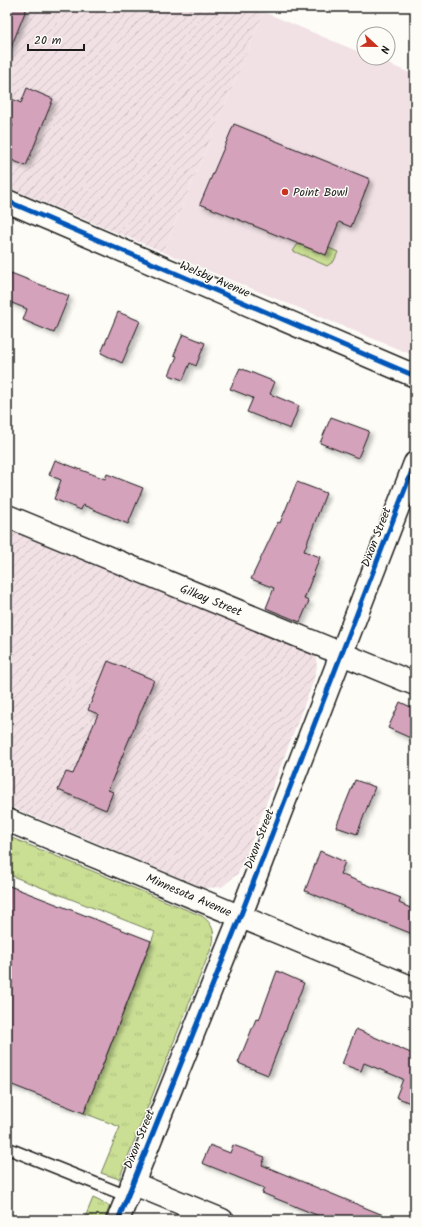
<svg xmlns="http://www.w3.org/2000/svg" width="422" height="1227" font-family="Kalam,sans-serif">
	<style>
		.built { fill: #f1e1e5 }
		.industrial { fill: url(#industrial-furrows) }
		.grass { fill: url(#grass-tufts); stroke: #737e58 }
		.building { fill: #d5a2bc; stroke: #1c1c1c; filter: url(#shadow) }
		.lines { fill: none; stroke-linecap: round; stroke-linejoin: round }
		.lane-casing { stroke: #1c1c1c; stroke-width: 14 }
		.street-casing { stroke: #1c1c1c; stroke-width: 25 }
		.secondary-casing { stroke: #1c1c1c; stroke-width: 25 }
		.lane { stroke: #fdfcf7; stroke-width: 11 }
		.street { stroke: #fdfcf7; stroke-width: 22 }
		.secondary { stroke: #fdfcf7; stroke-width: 22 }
		.cycleway-casing { stroke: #fdfcf7; stroke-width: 8 }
		.cycleway { stroke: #0057b8; stroke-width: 5 }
		.poi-dot { fill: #c8321e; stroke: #fdfcf7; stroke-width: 1.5 }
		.labels { text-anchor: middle; stroke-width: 3; stroke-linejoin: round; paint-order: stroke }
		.poi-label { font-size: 12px; fill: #1c1c1c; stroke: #fdfcf7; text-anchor: start }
		.street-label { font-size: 12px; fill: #1c1c1c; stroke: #fdfcf7 }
	</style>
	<defs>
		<pattern id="industrial-furrows" width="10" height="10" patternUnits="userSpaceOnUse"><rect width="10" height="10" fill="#f1e1e5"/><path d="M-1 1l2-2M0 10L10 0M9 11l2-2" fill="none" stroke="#cec0c4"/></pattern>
		<pattern id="grass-tufts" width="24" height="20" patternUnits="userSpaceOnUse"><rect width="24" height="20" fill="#cadf94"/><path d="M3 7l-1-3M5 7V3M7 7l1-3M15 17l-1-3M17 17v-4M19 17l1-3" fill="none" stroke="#adbf7f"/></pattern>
		<filter id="shadow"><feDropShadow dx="3.5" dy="3.5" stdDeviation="2" flood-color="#0004"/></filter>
	</defs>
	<rect width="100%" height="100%" fill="#fdfcf7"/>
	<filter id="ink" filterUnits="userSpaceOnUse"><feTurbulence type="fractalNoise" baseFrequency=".025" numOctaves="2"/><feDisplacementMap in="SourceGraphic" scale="8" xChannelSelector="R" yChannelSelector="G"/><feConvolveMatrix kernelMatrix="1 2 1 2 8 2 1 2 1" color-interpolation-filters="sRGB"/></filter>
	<g filter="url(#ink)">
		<polygon class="built" points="264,12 364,54 364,58 374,58 415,75 415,356 163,252"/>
		<g class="industrial">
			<polygon points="7,7 252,7 264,12 163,252 7,187"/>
			<polygon points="7,523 313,652 316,659 317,667 313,682 245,858 238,873 222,887 204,888 7,805"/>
		</g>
		<g class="grass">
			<polygon points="298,244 326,255 329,248 338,252 334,261 327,266 293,251"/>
			<path d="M7,836L202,916C213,924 216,933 212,946L119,1179L101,1173L120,1127L84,1113L155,932L7,874Z"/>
			<polygon points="93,1198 110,1206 104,1220 84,1220"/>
		</g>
		<g class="building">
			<polygon points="7,7 27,7 8,55 7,55"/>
			<polygon points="27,88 53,99 26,166 7,158 7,138 13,125 7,122 7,97 21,103"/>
			<polygon points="234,124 370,179 351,227 339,222 326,255 200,204"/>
			<polygon points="11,273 69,296 54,333 23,320 27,309 7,301 7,283"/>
			<polygon points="118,312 140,321 122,363 101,353"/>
			<polygon points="183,334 205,343 196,366 190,363 183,380 169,375 177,356 174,355"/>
			<polygon points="240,368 275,382 270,394 299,406 290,429 247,412 253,398 230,389"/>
			<polygon points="331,417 369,431 358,458 320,443"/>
			<polygon points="55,460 105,479 107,474 143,488 128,524 83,505 81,510 54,499 61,480 49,475"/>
			<polygon points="297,482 326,493 304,551 320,557 304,599 309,601 300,622 266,608 274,588 251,579 278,522 280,523"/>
			<polygon points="108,661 154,680 108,790 113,792 106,810 58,790 66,772 73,774 98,714 88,710"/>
			<polygon points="400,702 415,709 415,740 388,728"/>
			<polygon points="355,780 375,787 357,834 336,827"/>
			<polygon points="320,851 345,862 340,874 401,898 399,903 415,910 415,935 305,891"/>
			<polygon points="7,885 151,941 84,1113 7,1083"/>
			<polygon points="277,971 304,983 268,1075 238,1063 256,1019 259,1020"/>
			<polygon points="356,1029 413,1054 415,1052 415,1105 396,1097 403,1079 364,1063 361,1071 342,1064"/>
			<polygon points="210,1145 230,1153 233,1145 265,1157 262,1165 395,1220 329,1220 262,1193 264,1188 202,1163"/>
		</g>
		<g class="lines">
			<defs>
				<polyline id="lane" points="7,1148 127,1196"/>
				<g id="street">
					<polyline points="7,201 415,376"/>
					<polyline points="7,516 415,684"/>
					<polyline points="7,820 415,989"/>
					<polyline points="132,1183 222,1220"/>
				</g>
				<polyline id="secondary" points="118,1220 240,917 415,463"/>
			</defs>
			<use href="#lane" class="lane-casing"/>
			<use href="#street" class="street-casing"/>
			<use href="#secondary" class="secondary-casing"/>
			<use href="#lane" class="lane"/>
			<use href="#street" class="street"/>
			<use href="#secondary" class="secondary"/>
			<defs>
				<g id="cycleway">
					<polyline points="7,201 415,376"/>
					<polyline points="118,1220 240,917 415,463"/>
				</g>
			</defs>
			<use href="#cycleway" class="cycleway-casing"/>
			<use href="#cycleway" class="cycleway"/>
		</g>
	</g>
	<circle class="poi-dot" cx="285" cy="192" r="4"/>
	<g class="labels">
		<g class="poi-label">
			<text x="293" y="196">Point Bowl</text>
		</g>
		<g class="street-label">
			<text transform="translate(215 279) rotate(23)" y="4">Welsby Avenue</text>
			<text transform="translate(376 537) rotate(-69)" y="4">Dixon Street</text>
			<text transform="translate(211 600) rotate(22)" y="4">Gilkay Street</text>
			<text transform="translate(259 839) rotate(-69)" y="4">Dixon Street</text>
			<text transform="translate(189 895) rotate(23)" y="4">Minnesota Avenue</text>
			<text transform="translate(139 1139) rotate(-68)" y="4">Dixon Street</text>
		</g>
	</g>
	<rect width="422" height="1227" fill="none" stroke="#fdfcf7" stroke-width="24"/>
	<rect x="12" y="12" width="398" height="1203" fill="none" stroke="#1c1c1c" stroke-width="1.5" filter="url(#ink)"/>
	<g transform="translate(376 46) rotate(112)"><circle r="19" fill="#fdfcf7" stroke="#a3a29f"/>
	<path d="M0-3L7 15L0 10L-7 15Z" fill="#c8321e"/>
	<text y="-6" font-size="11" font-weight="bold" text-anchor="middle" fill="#1c1c1c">N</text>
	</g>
	<path d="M28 44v6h56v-6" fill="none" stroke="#1c1c1c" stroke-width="2"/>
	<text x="34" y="44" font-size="12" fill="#1c1c1c" stroke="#fdfcf7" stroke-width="3" paint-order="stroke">20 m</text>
</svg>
